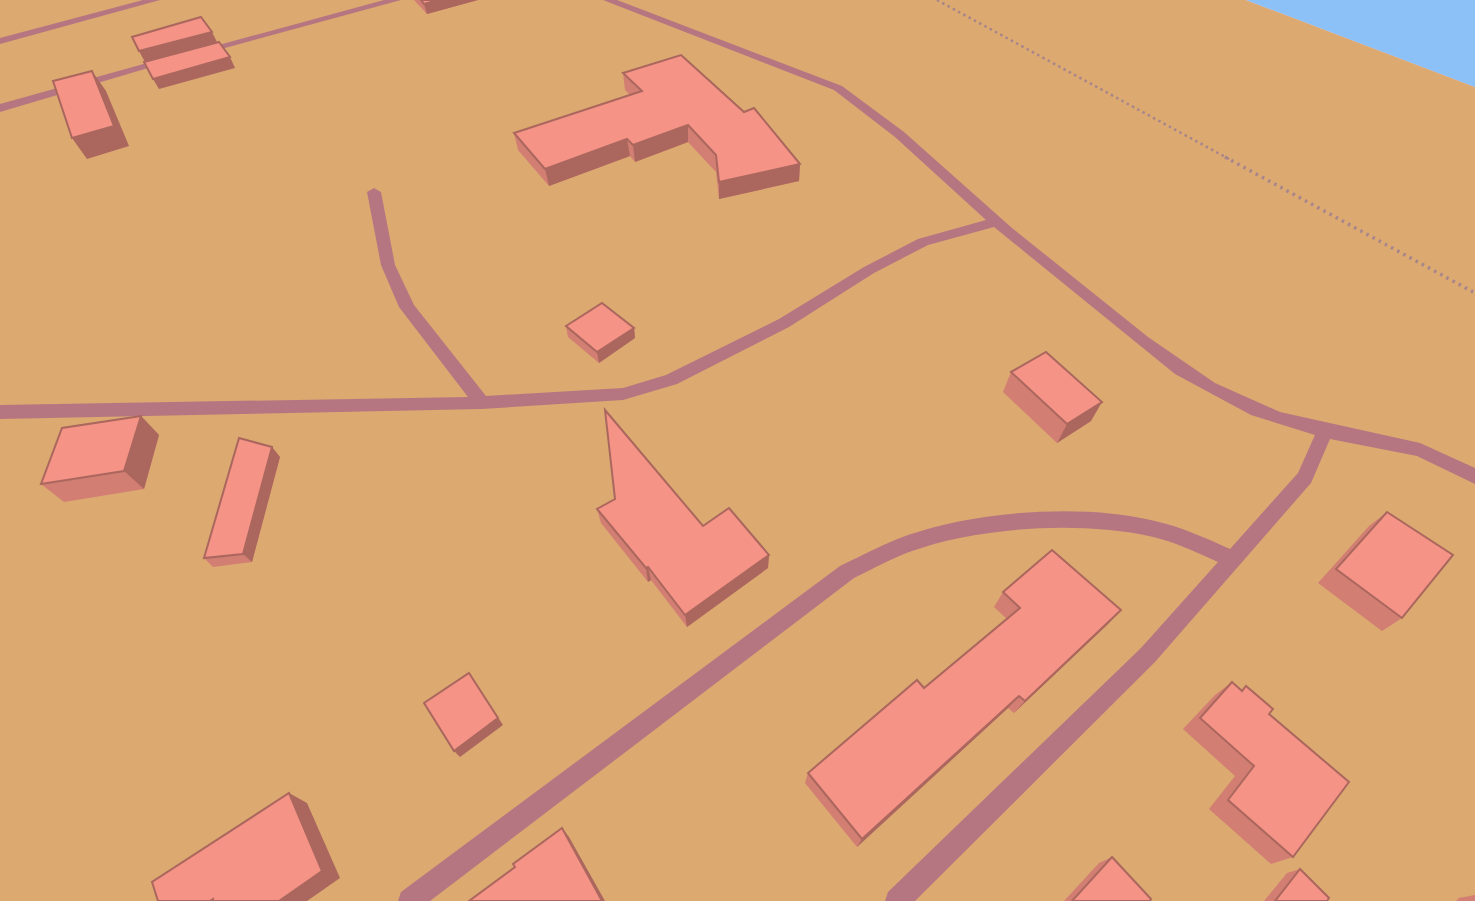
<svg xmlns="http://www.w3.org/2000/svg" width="1475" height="901" font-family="'DejaVu Sans',sans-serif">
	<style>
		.green { fill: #dca971 }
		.water { fill: #8bc1f7 }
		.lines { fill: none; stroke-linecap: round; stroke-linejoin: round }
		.path-far1 { stroke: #a7858b; stroke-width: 2.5; stroke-dasharray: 2.5 3.5; stroke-linecap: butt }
		.path { stroke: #a7858b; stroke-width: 3.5; stroke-dasharray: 2.5 4.5; stroke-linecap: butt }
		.minor { fill: #b67681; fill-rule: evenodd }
		.wall { fill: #d27e73 }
		.shaded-wall { fill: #ab675e }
		.building { fill: #f49386; stroke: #ab675e; stroke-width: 2 }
	</style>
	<rect width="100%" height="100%" fill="#ffd1d8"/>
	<polygon class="green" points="0,0 1246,0 1475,87 1475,901 0,901"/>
	<polygon class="water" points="1246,0 1475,0 1475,87"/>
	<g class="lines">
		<polyline class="path-far1" points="937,0 1229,159"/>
		<polyline class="path" points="1225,157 1475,293"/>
		<g class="minor">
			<polygon points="143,0 160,0 0,44 0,38"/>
			<polygon points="384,0 401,0 203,54 193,52"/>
			<path d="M603,0H617L842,86L904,132L1012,228L1148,337L1215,383L1280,412L1420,443L1475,468V484L1417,456L1330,439L1311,483L1155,662L915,901H885L888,892L1141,648L1218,562C1196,552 1173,541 1149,536C1078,521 979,527 912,551C892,558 873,569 854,578L430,901H398L401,892L840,566C863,555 885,543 908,535C978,511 1083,503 1155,521C1181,527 1206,538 1230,549L1298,473L1315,435L1251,415L1175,374L994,227L928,245L874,273L789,327L677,384L623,400L482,409L0,419V405L468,397L399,307L381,265L367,192L374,188L381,192L395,265L414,305L486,396L623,388L666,375L779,319L864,267L918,239L986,220L895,137L834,90Z"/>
			<polygon points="165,58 175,60 0,112 0,104"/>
		</g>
	</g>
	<g class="wall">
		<polygon points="414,0 478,0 427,14"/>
		<polygon points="623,73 800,164 799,181 719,199 716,172 688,142 635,162 630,156 549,186 518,150 514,133 630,95 625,90"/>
		<polygon points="566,326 634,328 635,338 599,363 568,337"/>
		<polygon points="1011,372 1091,421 1057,443 1003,392"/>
		<polygon points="141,416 159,435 144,489 64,502 41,484"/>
		<polygon points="272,447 280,457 252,562 213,567 204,558"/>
		<polygon points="597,509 703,526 769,555 768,568 687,627 651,580 648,582 601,523"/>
		<polygon points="1387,512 1402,618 1382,631 1318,583 1369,526"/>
		<polygon points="1003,592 1108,624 1014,713 1008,708 857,847 805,783 808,773 924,688 1007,619 994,607"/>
		<polygon points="1232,682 1241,690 1246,686 1269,714 1293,857 1271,864 1209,809 1235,776 1183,729 1215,695"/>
		<polygon points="1112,857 1150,901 1064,901 1099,863"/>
		<polygon points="1300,869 1327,901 1264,901 1287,873"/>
		<polygon points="1475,895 1475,901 1456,901 1459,898"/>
	</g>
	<g class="shaded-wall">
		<polygon points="438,0 478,0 427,14 424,4"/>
		<polygon points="212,32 217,42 145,62 139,51"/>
		<polygon points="230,57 235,68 159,89 153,79"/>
		<polygon points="92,71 106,91 129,146 87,159 72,138"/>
		<polygon points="688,125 688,142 635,162 633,145"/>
		<polygon points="627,139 630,156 549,186 545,169"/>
		<polygon points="800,164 799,181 719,199 719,182"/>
		<polygon points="634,328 635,338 599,363 597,352"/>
		<polygon points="1102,402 1091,421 1057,443 1067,424"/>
		<polygon points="141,416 159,435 144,489 124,471"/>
		<polygon points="272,447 280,457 252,562 243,554"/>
		<polygon points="769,555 768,568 687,627 685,615"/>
		<polygon points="648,567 651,580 648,582 646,568"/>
		<polygon points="1121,610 1108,624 1014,713 1025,701"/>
		<polygon points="469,673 503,725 460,757 454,751"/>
		<polygon points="1019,696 1008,708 857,847 862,839"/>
		<polygon points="289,793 307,803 340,878 307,901 279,901"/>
		<polygon points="562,828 569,837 605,901 602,901"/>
	</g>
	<g class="building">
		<polygon points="421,0 438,0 424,4"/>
		<polygon points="201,17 212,32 139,51 132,37"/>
		<polygon points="219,42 230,57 153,79 144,62"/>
		<polygon points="681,55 744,112 754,108 800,164 719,182 716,155 688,125 633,145 627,139 545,169 514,133 642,91 623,73"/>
		<polygon points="92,71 114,126 72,138 53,81"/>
		<polygon points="602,303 634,328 597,352 566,326"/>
		<polygon points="1046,352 1102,402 1067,424 1011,372"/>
		<polygon points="605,410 703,526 729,508 769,555 685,615 648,567 646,568 597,509 615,499"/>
		<polygon points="141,416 124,471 41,484 62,428"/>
		<polygon points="239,438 272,447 243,554 204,558"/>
		<polygon points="1387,512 1453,555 1402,618 1336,569"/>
		<polygon points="1052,550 1121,610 1025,701 1019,696 862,839 808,773 917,680 924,688 1020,608 1003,592"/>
		<polygon points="469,673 498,718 454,751 424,703"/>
		<polygon points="1232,682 1242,691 1246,686 1273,709 1269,714 1349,782 1293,857 1228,800 1254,766 1200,718"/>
		<polygon points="289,793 322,871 279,901 213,901 213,899 210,901 158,901 152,882"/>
		<polygon points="562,828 602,901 469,901 515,867 513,864"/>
		<polygon points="1112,857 1151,899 1150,901 1072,901"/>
		<polygon points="1300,869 1329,898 1327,901 1275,901"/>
	</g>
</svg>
